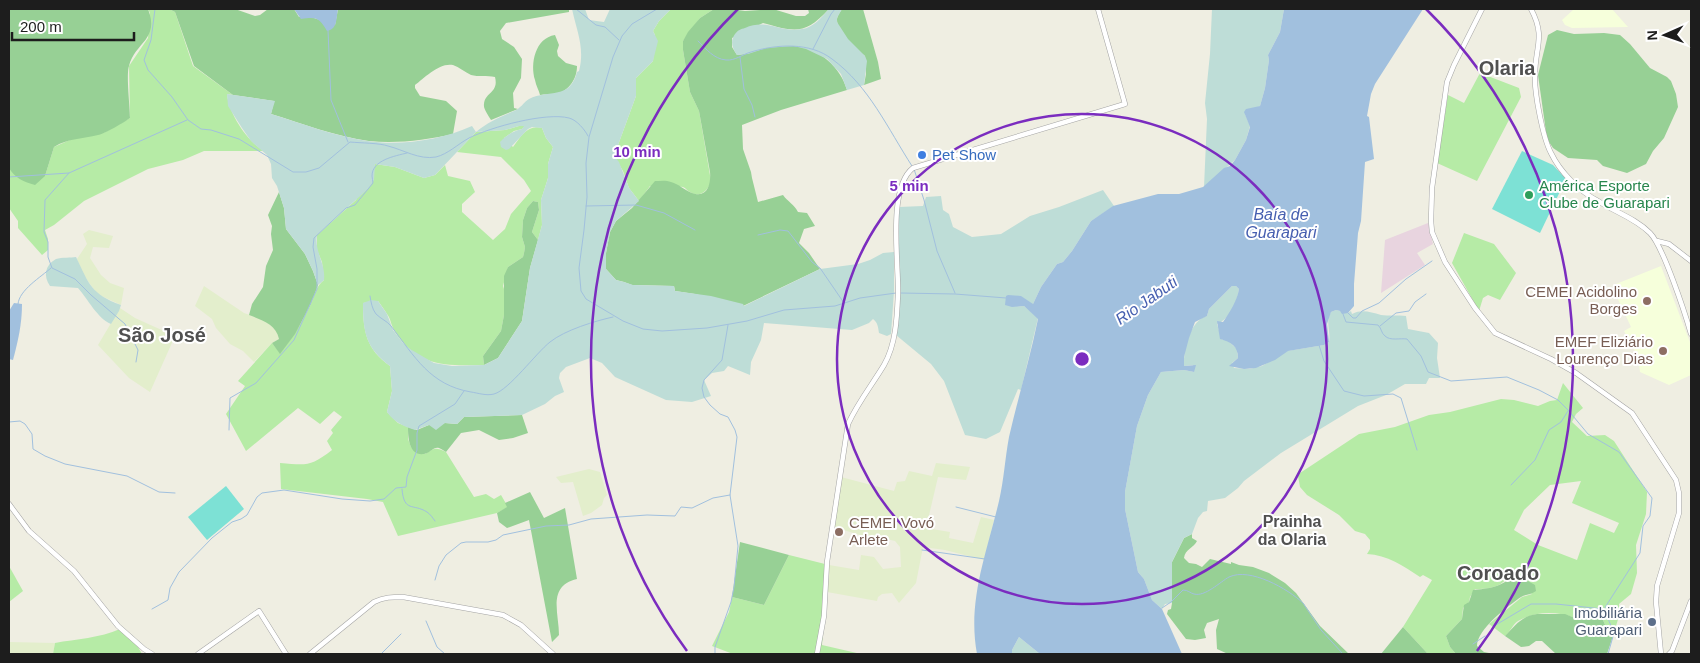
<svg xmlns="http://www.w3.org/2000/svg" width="1700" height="663" font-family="Helvetica,sans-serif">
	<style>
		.industrial { fill: #e8d4df }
		.education { fill: #f6ffdb }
		.farmland { fill: #e3eecc }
		.grass { fill: #b6eba6; fill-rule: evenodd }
		.forest { fill: #97d095 }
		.wetland { fill: #beddd7 }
		.pitch { fill: #7de1d5 }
		.water { fill: #a1c0de }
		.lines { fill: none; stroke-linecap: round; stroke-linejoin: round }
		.stream { stroke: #a1c0de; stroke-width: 1 }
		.tertiary-casing { stroke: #a4a4a4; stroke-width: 5.5 }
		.tertiary { stroke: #fff; stroke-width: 4.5 }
		.ring { fill: none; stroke: #7b2cbf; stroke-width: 2.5 }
		.shop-dot { fill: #3f7fe0; stroke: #fff; stroke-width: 2 }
		.leisure-dot { fill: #2e9e5b; stroke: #fff; stroke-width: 2 }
		.education-dot { fill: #8d6e63; stroke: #fff; stroke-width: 2 }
		.service-dot { fill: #5c6f8a; stroke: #fff; stroke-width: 2 }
		.labels { text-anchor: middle; stroke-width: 4; stroke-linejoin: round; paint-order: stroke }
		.shop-label { font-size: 15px; fill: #366cbe; stroke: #fff; text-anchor: start }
		.leisure-label { font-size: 15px; fill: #27864d; stroke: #fff; text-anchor: start }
		.education-label { font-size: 15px; fill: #785e54; stroke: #fff; text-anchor: end }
		.service-label { font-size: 15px; fill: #4e5e75; stroke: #fff; text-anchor: end }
		.water-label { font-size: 16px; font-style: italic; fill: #465fb0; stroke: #fff }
		.neighbourhood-label { font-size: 16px; font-weight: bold; fill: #505050; stroke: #fff }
		.district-label { font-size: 20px; font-weight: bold; fill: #505050; stroke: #fff }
		.centre { fill: #7b2cbf; stroke: #fff; stroke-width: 2.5 }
		.ring-label { font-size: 15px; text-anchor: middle; font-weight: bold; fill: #7b2cbf; stroke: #fff; stroke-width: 4; stroke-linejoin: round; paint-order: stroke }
	</style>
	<rect width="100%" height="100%" fill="#efeee2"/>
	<polygon class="industrial" points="1428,223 1433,244 1417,253 1425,265 1381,293 1385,240"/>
	<g class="education">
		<polygon points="1574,9 1612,9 1628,27 1572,28 1565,25 1562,20"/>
		<polygon points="1661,266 1691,345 1691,375 1669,385 1640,372 1638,357 1624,331 1631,327 1615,293 1616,284"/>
	</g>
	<g class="farmland">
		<polygon points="89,230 113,236 109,248 93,247 90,258 101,275 110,283 124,288 121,305 97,294 83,274 77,259 87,244 83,234"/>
		<polygon points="204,286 244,313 266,321 277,331 279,339 272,343 254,362 243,351 230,344 216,328 212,319 195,306"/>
		<polygon points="120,308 135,318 175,336 150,392 129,378 98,345"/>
		<polygon points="936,463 970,467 966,480 938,477 926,528 950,532 949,538 973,543 981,517 994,520 984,560 945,550 923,547 916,583 899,603 892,593 882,594 878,597 877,601 827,592 829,565 859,570 861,555 874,557 883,569 901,567 900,547 895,541 878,537 863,536 834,527 841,477 894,491 897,482 905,481 909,471 932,476"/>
		<polygon points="589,469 600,472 607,495 604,498 602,505 591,513 583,516 573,482 561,483 556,477"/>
		<polygon points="9,642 55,643 53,654 9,654"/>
	</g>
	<g class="grass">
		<path d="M148,9H169L175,12L193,66L233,95L227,94C229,114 247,141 264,151H204L183,160L148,169L84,201L54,225L45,230L48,239V250L42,255L18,228V221L9,208V168L45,176L54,147L72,139L103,133L130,118L129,66L148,38L150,13Z"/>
		<path d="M671,9H714L700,18L683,41V50L690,92L699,111L711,181C708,191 700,198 690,192C687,191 686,188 683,187C675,185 659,186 650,186L639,201L629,188L623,171L614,156L636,96V78L653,61L655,35L653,31L659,21Z"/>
		<polygon points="1480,73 1519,88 1521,97 1477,181 1437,163 1448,95 1464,103"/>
		<path d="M519,126H525L522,129L514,131L504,138L513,147C521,136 528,124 542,128L546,138L553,147L548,164V178L541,200L542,225L538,240L532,232L539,210L538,202L533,201L527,208L523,220L522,237L525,247L524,253L523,257L508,267L503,286L505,292L504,315L501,331L483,356L484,365C446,366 418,367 395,332C391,326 391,319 387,314C384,309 381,305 378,301L363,303C363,331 366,349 390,366L392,391L387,412L398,423L408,427V439L411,447L425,454C435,448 435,447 446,452L474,497L486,494L494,499L501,495L508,507L497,513L398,536L383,502L367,499L281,489L280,463C307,465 310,467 332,450L327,441L333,433L331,430L342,417L334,411L320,424L298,408L246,451L226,414L245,386L238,381L272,343L280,353C292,338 303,321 311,304C315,295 316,286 324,280L322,262L317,250V235L356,200L375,164L395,167L424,178L435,175L445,165L448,176L470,181L475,192L462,204V212L493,240L505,229L511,214L531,191L524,180L501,157L457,152L476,132L505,130Z"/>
		<polygon points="1464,233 1494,244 1516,273 1500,300 1488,295 1483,298 1479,311 1452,263"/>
		<path d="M1563,383L1583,408L1576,414L1572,422L1587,436L1605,435L1614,441L1647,492L1646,514L1636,545L1637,573L1631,594L1619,604V616L1613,636L1609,634L1603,620C1594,620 1583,621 1575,618C1557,611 1535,611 1518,621C1513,624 1510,632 1505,636L1489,624L1522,597L1532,594L1507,578C1500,588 1486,589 1475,589L1470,597L1469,602L1463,608L1462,619L1446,636L1450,647L1456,654H1428L1403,627L1432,580L1423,575L1420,577C1404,566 1387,555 1367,554L1370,549V540L1365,534L1355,531L1339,515L1307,495L1300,487L1298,476L1300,473L1359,434L1395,427L1429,415L1450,412L1501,399L1514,400L1538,406L1550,401L1557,400ZM1581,481L1572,503L1619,523L1614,533L1590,523L1577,560L1538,545L1514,530L1524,510L1550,485Z"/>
		<polygon points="789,555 829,565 822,645 861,654 733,654 712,646 729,612 732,597 764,605"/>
		<polygon points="9,566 23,591 9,602"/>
		<path d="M120,629L138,647L142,654H53L55,643C76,639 100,638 120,629Z"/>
	</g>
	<g class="forest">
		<path d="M9,9H148C160,40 135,42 129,66C126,74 130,107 130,118C125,122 104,134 98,135C83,139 68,138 54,147L45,176L35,185C24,182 15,178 9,168Z"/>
		<path d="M169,9H235L255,16L260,15L268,9H294L299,17H311L320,20L323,23L335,25L338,9H569V12L506,23L500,31L502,39L514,47L522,59L521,78L513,93L514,108L518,109L491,120C489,116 483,109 484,104C485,92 499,93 495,77C487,75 478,77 471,75C465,72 459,67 453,65C440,62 424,78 415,85V88L420,96L446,101L457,111L453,134C426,140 397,144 369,141C337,137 301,123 271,114L274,101L233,95L194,66L175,12Z"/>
		<path d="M714,9H731L745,11L773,9L796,16H805L809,13L808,9H829C805,35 795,32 763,23L732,38V47L737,55C748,54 753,50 763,48C771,47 786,45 794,46C819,47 841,68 847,90L781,110L742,125L743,149L751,172L752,178L758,202L783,195C788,202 794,204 798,212L807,213L815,226L804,229L799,243L809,253L820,269L743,306L695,294L675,291L674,286L632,285L624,282L616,280L606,269V253L610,232L616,221L632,208L655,181C660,181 666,180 671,182C679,184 684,190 692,193C708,199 711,183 710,172L699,111L690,92L683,50V41L688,32L700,18Z"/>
		<path d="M842,9H863L878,62L881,79L864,85L866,74L865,56C856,49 837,31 837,20C837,16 840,12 842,9Z"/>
		<polygon points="1557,30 1574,34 1604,33 1620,35 1630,44 1650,68 1667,77 1671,81 1676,94 1678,107 1664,138 1653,151 1646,164 1627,173 1603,166 1597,160 1568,158 1553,148 1547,139 1538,75 1548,35"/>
		<path d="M555,35L559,45L557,51L558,56L566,63L577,66C577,79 569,91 556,94C550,95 545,94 540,95C539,90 536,86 535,80C530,64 535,38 555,35Z"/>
		<path d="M279,192L284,208L286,229L305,254L313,271L318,285L311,304L295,334L280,354L272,343L279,339C276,324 262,320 249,315L252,304L263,287L266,266L273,250L271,234L272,226L268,215Z"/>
		<polygon points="533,201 538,202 539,210 532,232 538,240 530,268 522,321 498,358 484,365 483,356 501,331 504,315 504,276 508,267 523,257 524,253 525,247 522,237 523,220 527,208"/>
		<path d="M522,415L528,433L513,438L499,440L479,430L461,433L446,452C444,451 442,449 439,448C434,446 430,453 424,454C409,456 408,438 408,427L417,430L429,425L445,423L457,424L464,417Z"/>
		<path d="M530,492L544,518L565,508L577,579C547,586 559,613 559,635L552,642L529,520L507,528L499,522L497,513L507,507L505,503Z"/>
		<path d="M1192,534V538L1197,541C1194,548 1185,549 1184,558L1189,563L1196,564L1202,567L1210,559L1231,564V562L1239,565L1253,567L1269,573L1285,583L1296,593L1320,626L1349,654H1228L1217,649L1216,630L1219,619L1207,623L1204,630L1206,638L1195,640L1186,639L1167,614L1168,610L1171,609L1172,603V562L1184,538Z"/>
		<polygon points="740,542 789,555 764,605 732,597"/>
		<path d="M1507,575L1526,580L1535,585L1536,591C1531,595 1526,594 1521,597C1508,606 1477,629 1477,646L1484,652L1494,654H1456L1450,647L1446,636L1462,619L1464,605L1469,602L1473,590C1484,589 1495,588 1505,582Z"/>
		<path d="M1537,614H1565L1575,618L1603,620L1609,634L1613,636L1607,654H1556L1542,641H1536L1529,646L1521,647L1505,636C1515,626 1521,616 1537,614Z"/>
		<polygon points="1403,627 1428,654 1381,654"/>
	</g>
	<g class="wetland">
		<path d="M572,9H585L589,20L604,22L610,9H671L659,21L653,31L658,41L653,61L636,78V96L614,156L619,162L629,188L639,201L616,221L610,232L606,253V269L616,280L624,282L633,285L674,286L675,291L711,296L743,304L744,306L820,269L858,264L870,260L883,253L894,252V291L891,334L887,336L879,333C878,327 878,323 873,319L869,323L852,330L764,323L761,340L751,362L750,375L728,366L724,371L712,373L704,380L711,396L692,402L666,400L615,377L602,363L590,358L566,367L560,373L559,378L564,392L555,396L545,404L522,415L464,417L457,424L445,423L436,430L429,425L415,430C403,426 394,422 387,412L392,391L390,366C366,348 363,333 363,303L371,300L378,301L387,314L393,330L403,343L410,349L434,363L452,366L484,365L498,358L522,321L530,268L542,225L541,200L548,178V164L553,147L546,138L542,128L532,127L528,129L509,149L506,150L501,147L500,142C507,135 513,131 522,129L524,126H519L505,130L476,132L435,175L424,178L395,167L375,164L374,180L369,188L317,235C314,251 326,264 324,280L318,285L313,271L305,254L286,229L284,208L277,186L272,178L271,164L267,155L251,141L242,128L228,106L227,94L275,101L271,114C303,124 335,136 367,141C401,146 441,140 472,126L476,132C488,122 500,117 514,111C520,109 524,102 529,99C549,89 570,100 577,72L579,71C585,48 577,32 572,9Z"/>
		<path d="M829,9H842L837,18V22L848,39L865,56L867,61L864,85L847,90L841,74L827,59L806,49L794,46L766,48L748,54L737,55C732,48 730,41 735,34C738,30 741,29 745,28C767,18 780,33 802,29C813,28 822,17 829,9Z"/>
		<polygon points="1212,9 1284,9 1280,32 1268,55 1269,60 1265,88 1260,106 1245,114 1250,126 1246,140 1235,160 1204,187 1207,119 1205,103 1210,54"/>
		<polygon points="1103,190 1114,206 1091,221 1072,251 1063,262 1057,264 1041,287 1033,304 1012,307 1024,306 1038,318 1021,390 1018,389 1000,432 986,439 965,435 944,381 931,364 896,335 899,207 923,206 926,197 941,196 943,210 949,214 953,227 972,237 1001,234 1030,216 1059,207"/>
		<path d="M76,257C89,284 91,294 121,305L119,311L111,324C97,318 88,299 78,288L50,286C43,276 45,265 56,259C62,257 71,258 76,257Z"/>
		<path d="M1232,286H1236L1239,289C1237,302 1230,319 1217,324L1222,340H1227L1237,349L1238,358L1232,363L1234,368L1249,369L1262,366L1287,351L1324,345L1329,342C1331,331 1325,322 1331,312L1336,310L1348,313L1351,311L1352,314C1362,309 1370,312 1381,315C1388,316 1398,315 1406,316L1408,329L1429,333L1438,343L1437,358L1440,378H1429L1426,384H1405L1386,395L1358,406L1281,453L1244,481L1238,488L1225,498L1208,501L1207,511L1203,512L1198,518L1192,534L1184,538L1172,562V603L1165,604L1162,609L1152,600L1144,579L1138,572L1125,509V492L1137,426L1148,395L1161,372L1184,370L1194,372L1193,365L1184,366C1183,351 1190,320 1207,316L1209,309Z"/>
		<polygon points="1019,637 1040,654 1012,654 1012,650"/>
	</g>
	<g class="pitch">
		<polygon points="1522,151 1553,165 1566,179 1540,233 1492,209"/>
		<polygon points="226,486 244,509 207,540 188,517"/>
	</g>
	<g class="water">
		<path d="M294,9H338C336,18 338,29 327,31C319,17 316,17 301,19Z"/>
		<path d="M1284,9H1423L1375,84L1371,94L1367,116L1369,117L1374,159L1365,162L1361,221L1358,233L1354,284V306L1348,313L1342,314L1340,311L1336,310L1331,312L1327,324L1329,342L1324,345L1288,351L1275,360L1256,368L1244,369L1229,366L1238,358C1238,346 1231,342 1220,339L1217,321L1223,322C1230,312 1237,301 1239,289L1236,286H1232L1209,309L1207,316L1195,322L1189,338L1184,357V366L1196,365L1194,372L1184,370L1161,372L1148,395L1137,426L1125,492V509L1138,572L1144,579L1152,600L1162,609L1182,654H1040L1019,637L1012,650V654H977C967,601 987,552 999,501C1004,480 1005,458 1009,437C1018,398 1030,358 1038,319L1024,306L1012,307L1005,305L1006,296L1008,295L1021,296L1033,304L1041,287L1057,264L1063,262L1072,251L1091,221L1113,206L1158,194H1179L1203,187L1224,168L1230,166L1235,160L1246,140L1250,127L1244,112L1246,109L1260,106L1265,88L1269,60L1268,55L1280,32Z"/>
		<path d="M14,303L22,304C22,324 18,341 13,360L9,359V311Z"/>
	</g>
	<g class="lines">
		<g class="stream">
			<path d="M155,9L151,40L144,60L148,70L172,97L188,120L201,129L211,130L239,139L293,172H306L319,168L350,142C360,143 380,143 388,146C404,150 419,160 436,157C448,154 458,144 469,138C491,127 546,112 569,118C577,120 585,130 588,136"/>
			<polyline points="576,9 596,25 605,27 619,40"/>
			<polyline points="657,9 632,24 622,36 613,57 589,137 586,163 587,197 584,230 579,268 581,291 586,299 623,321 643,329 662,331 707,328 747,321 784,310 835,306 860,298 896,293"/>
			<polyline points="328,30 331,100 348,142"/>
			<path d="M698,41C706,49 714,59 726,60C735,61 743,54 751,52C777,44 810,42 832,59C869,86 888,129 912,166"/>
			<polyline points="813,49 831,14 835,9"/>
			<polyline points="740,57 744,89 752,105 755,117"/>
			<polyline points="914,169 924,200 937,251 955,293"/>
			<polyline points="69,173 45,200 44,232 48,242 48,257 52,268 75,279 91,295 125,324 138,350 136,362"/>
			<polyline points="9,177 69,173 187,120"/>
			<polyline points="586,206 636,205 664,213 695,230"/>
			<polyline points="758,235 780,230 788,231 812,262 820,268 844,303"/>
			<polyline points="900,293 955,294 1006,298"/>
			<path d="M370,296C371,302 372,309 376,314C381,319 387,321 391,326C415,357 430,385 471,392C478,393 486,396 494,394C509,390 536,353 550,342C565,330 595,321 613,317"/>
			<path d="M18,304C19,290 41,277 51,268"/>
			<polyline points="1347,312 1353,318 1356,318 1362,311 1379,303 1406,279 1432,261"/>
			<path d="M1343,314L1346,322L1378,325C1382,329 1381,333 1385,336C1390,341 1400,338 1407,339L1421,356L1428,372L1451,381L1507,377L1539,390L1558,400L1568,410L1588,434L1619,452L1652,498L1650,516L1643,526L1640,553L1604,609L1614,633L1608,654"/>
			<polyline points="1380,326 1396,313 1409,311 1415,302 1426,294"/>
			<polyline points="1319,345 1324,361 1344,391 1364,396 1393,394 1401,398 1417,450"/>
			<polyline points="9,422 20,421 25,424 32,434 33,449 45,456 65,464 127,476 159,492 175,493"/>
			<path d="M229,430L230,398L256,383L294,340L317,289V269L313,247L314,238L346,208L355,205L373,183C373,181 372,178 372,176C372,160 395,156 407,153"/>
			<polyline points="1511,485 1535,460 1549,430 1561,422 1568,411"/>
			<path d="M402,489C404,513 413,503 427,512C430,514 433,518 435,521"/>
			<polyline points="956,507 996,517"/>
			<polyline points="922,550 985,559"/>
			<polyline points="435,580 439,566 446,555 461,543 466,542 488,542 496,540 503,535 546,526 569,525 591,519 647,515 675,516 681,507 692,508 713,498 730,495"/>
			<path d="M1162,608L1171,602L1183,590C1188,590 1190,593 1194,594C1205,597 1220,582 1229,577C1250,567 1288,589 1303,603L1321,630L1343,654"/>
			<polyline points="152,609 168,600 170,588 179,572 212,538 232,522 241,519 247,515 257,497 262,493 284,490 342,499 370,501 384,499 396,488 406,487 407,477 417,450 417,433 419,426 455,404 464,391"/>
			<polyline points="426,621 437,647 445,654"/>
			<polyline points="1494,626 1531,604 1556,604 1603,609"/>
			<polyline points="1473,644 1485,636"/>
			<polyline points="381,654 401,634"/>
			<polyline points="715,654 715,647 731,602 734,587 738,546 730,495 737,437 735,430 728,417 720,414 710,405 704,397 702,388 704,380 722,360 728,325"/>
		</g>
		<defs>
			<g id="tertiary">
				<polyline points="1482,9 1454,65 1447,82 1432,188 1431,221 1432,232 1445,262 1475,308 1495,333 1551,359 1576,373 1632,413 1676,480 1679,493 1679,513 1657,586 1656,602 1661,654"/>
				<path d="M1531,9C1546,37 1535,47 1535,75C1534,92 1543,138 1551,153C1560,172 1579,191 1598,201C1615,212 1635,218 1650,233C1663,246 1685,313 1691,334"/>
				<polyline points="1657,241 1669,244 1691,261"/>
				<polyline points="9,504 29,531 74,571 118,626 144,649 152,654"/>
				<polyline points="198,654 259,611 286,654"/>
				<path d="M310,654L374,602C384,597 392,597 403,597L503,615L521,625L553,654"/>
				<path d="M817,654L824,616L827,562L848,424C858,402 872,385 884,365C896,344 897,318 898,294C899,264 887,188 913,168L1125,104L1098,9"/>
				<polyline points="1669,654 1672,651 1691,601"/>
			</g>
		</defs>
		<use href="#tertiary" class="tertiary-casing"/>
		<use href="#tertiary" class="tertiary"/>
	</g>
	<g class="ring">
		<circle cx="1082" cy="359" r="245"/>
		<path d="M687 651A491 491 0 0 1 738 9M1426 9A491 491 0 0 1 1477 651"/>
	</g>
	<circle class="shop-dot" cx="922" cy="155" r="5"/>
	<circle class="leisure-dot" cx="1529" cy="195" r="5"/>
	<g class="education-dot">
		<circle cx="1647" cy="301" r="5"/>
		<circle cx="1663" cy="351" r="5"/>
		<circle cx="839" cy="532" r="5"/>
	</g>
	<circle class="service-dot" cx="1652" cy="622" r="5"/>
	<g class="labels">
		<g class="shop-label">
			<text x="932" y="160">Pet Show</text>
		</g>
		<g class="leisure-label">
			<text x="1539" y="191">América Esporte<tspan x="1539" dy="17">Clube de Guarapari</tspan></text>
		</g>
		<g class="education-label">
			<text x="1637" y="297">CEMEI Acidolino<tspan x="1637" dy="17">Borges</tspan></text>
			<text x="1653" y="347">EMEF Eliziário<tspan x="1653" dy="17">Lourenço Dias</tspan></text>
			<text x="849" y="528" text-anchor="start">CEMEI Vovó<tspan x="849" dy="17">Arlete</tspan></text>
		</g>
		<g class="service-label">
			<text x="1642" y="618">Imobiliária<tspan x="1642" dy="17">Guarapari</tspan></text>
		</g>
		<g class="water-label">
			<text x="1281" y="220">Baía de<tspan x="1281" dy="18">Guarapari</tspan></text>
			<text transform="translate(1146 300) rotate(-35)" y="6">Rio Jabuti</text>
		</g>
		<g class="neighbourhood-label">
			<text x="1292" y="527">Prainha<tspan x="1292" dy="18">da Olaria</tspan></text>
		</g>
		<g class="district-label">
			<text x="1507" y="75">Olaria</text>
			<text x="162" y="342">São José</text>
			<text x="1498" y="580">Coroado</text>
		</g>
	</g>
	<circle cx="1082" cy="359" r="8" class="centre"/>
	<g class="ring-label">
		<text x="637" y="157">10 min</text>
		<text x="909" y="191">5 min</text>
	</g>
	<rect width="1700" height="663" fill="none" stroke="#1d1d1d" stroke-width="20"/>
	<g transform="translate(1665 35) rotate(268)" stroke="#ffffff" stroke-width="4" paint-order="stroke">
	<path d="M0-4L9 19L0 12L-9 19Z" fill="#1d1d1d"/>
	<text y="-8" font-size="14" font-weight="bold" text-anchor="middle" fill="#1d1d1d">N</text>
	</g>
	<path d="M12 32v8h122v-8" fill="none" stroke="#1d1d1d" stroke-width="2.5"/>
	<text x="20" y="32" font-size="15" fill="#1d1d1d" stroke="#ffffff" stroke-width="4" paint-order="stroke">200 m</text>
</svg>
